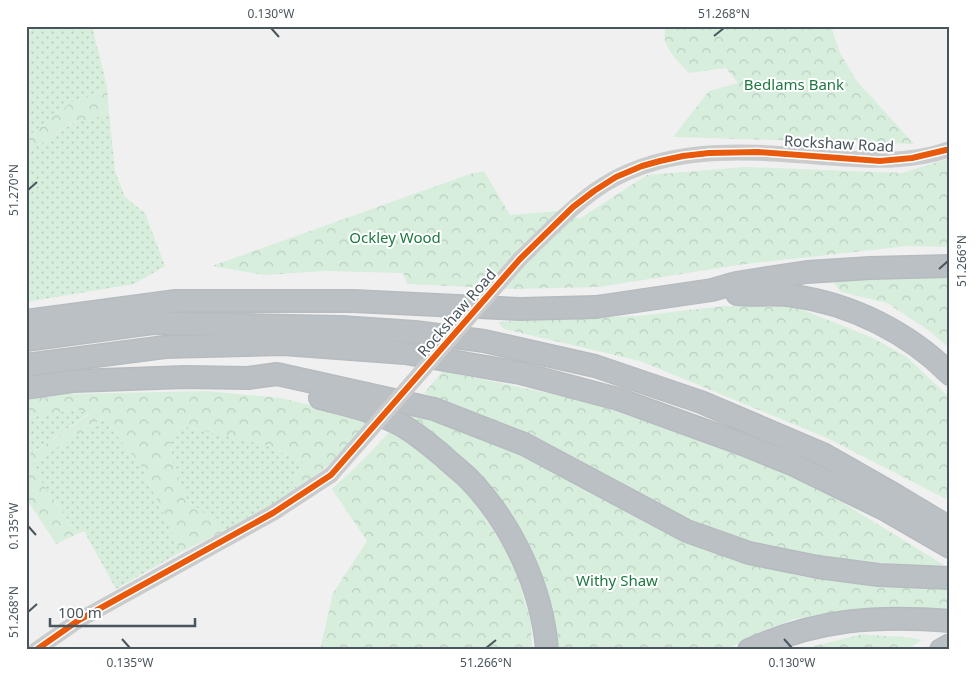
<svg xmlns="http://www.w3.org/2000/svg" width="976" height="676" font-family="'Noto Sans',sans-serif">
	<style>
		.grass { fill: url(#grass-dots) }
		.forest { fill: url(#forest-crowns) }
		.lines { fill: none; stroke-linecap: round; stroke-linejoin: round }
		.highway-casing { stroke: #b6bbbf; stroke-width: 24 }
		.secondary { stroke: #c9cbcd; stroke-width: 16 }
		.highway { stroke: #bbc0c4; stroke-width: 21 }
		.secondary-bridge { stroke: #c9cbcd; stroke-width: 16 }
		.cycleway-casing { stroke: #fff; stroke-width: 9 }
		.cycleway { stroke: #e8590c; stroke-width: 6 }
		.ticks { fill: none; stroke: #49555c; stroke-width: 2 }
		.labels { text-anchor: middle; stroke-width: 4; stroke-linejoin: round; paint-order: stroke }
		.park-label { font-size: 15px; fill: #1d7941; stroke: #fff }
		.street-label { font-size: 15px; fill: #49555c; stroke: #fff }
		.neatline { fill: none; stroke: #49555c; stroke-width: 2 }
		.ticks-label { font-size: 12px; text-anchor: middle; fill: #49555c }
	</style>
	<defs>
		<pattern id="grass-dots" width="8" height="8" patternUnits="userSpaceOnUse" patternTransform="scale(1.25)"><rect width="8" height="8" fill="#d7eedd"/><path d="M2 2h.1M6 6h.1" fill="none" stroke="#bacec0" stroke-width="1.8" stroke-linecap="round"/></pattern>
		<pattern id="forest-crowns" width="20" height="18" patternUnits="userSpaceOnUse" patternTransform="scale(1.25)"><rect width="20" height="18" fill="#d7eedd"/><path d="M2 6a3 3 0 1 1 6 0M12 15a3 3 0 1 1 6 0" fill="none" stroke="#bacec0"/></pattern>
	</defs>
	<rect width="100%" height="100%" fill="#f1f0f0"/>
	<g class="grass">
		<polygon points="37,26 92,26 107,86 87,98 70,103 33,133 26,136 26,33"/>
		<polygon points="109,112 115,171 125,197 145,213 165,266 134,284 26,302 26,153 76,121 91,120"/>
		<polygon points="77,409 90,413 26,457 26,418"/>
		<polygon points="103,418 142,467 181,552 116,589 84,531 77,534 30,465"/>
		<polygon points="182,426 263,444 303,462 292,485 297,490 225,531 186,499 173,464 170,436"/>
	</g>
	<g class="forest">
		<path d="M666,26H844L832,30L840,53L856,80L914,144L673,137L709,91L738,83L726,68L689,73C677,60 659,45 666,26Z"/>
		<polygon points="107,86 109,112 91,120 75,121 26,153 26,136 33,133 70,103 87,98"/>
		<polygon points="950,158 950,247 908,246 738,265 599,287 514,289 407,284 403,273 324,271 265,275 212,266 470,174 484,171 510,215 557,211 579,219 647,175 746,167 902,173"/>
		<polygon points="844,277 950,278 950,349 931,332 887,303 841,292 834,283"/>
		<polygon points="724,306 795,307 871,337 907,357 950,398 950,501 827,438 640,361 504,329 498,322 637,316"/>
		<polygon points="443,371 586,401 764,463 824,491 944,565 926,567 847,559 774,548 726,535 680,514 528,433 424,393"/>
		<polygon points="207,391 281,398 335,411 369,424 342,455 297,490 292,485 303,462 263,444 182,426 170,436 173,464 186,499 225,531 181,552 142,467 103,418 30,465 77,534 56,544 26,498 26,457 90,414 77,409 26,418 26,400 67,394"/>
		<polygon points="408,413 438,421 507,446 683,538 741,562 809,578 950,585 950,611 855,609 794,619 745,640 726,650 558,650 548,592 531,548 501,505 458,455 406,417"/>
		<polygon points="391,430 427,455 463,486 493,530 514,565 531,620 532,650 320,650 333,593 367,541 332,489 363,460"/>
		<path d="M863,634C883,637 903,635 922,640L906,650H799Z"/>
	</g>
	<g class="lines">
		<defs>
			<g id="highway">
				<path d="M737,294C756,296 775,293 794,296C852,304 909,333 950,374"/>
				<polyline points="26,321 176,301 353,301 520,309 596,307 712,290 736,283 807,272 870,268 950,266"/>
				<polyline points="26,340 153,323 341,327 415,332 484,341 595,366 701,402 823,454 895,495 950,528"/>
				<polyline points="26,365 165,347 283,344 405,353 520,373 618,399 745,445 794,465 886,510 950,547"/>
				<polyline points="26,388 74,381 185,377 248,378 277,374 434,409 524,444 687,531 749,553 818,567 879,575 950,578"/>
				<path d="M320,398C349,405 377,412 403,426C417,434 431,446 443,456C451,464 461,471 469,479C512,524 542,587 547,650"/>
				<path d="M749,650C817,619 877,615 950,621"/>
				<polyline points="941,650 950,645"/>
			</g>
		</defs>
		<use href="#highway" class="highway-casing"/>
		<g class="secondary">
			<path d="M520,259C544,236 566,212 593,192C660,143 744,151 822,157C866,160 908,164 950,149"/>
			<polyline points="36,650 79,620 273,513 331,475"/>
		</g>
		<use href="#highway" class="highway"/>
		<polyline class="secondary-bridge" points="331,475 520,259"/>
		<defs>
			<polyline id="cycleway" points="36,650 79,620 273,513 331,475 520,259 573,207 594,191 616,177 642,166 660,161 683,156 709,153 758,152 880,161 912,158 950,149"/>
		</defs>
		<use href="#cycleway" class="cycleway-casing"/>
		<use href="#cycleway" class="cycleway"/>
	</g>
	<path class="ticks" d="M271,28L279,37M714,36L724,28M28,190L37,182M939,269L948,261M28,526L36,535M28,612L37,604M122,639L130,648M784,639L792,648M486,648L496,640"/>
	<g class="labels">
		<g class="park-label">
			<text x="794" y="90">Bedlams Bank</text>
			<text x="395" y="243">Ockley Wood</text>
			<text x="617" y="586">Withy Shaw</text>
		</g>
		<g class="street-label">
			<text transform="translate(839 144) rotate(3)" y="5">Rockshaw Road</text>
			<text transform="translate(457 313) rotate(-49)" y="5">Rockshaw Road</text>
		</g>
	</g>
	<rect width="976" height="676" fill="none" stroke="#ffffff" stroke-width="55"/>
	<path d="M50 618v8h145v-8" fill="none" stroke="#49555c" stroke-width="2.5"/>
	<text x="58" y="618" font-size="15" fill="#49555c" stroke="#ffffff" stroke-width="4" paint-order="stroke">100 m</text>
	<rect x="28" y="28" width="920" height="620" class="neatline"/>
	<g class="ticks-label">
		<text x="271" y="18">0.130°W</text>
		<text x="724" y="18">51.268°N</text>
		<text transform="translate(14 190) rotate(-90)" y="4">51.270°N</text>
		<text transform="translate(962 261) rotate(-90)" y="4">51.266°N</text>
		<text transform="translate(14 526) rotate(-90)" y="4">0.135°W</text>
		<text transform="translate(14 612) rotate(-90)" y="4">51.268°N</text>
		<text x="130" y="667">0.135°W</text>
		<text x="486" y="667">51.266°N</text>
		<text x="792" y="667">0.130°W</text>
	</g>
</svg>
